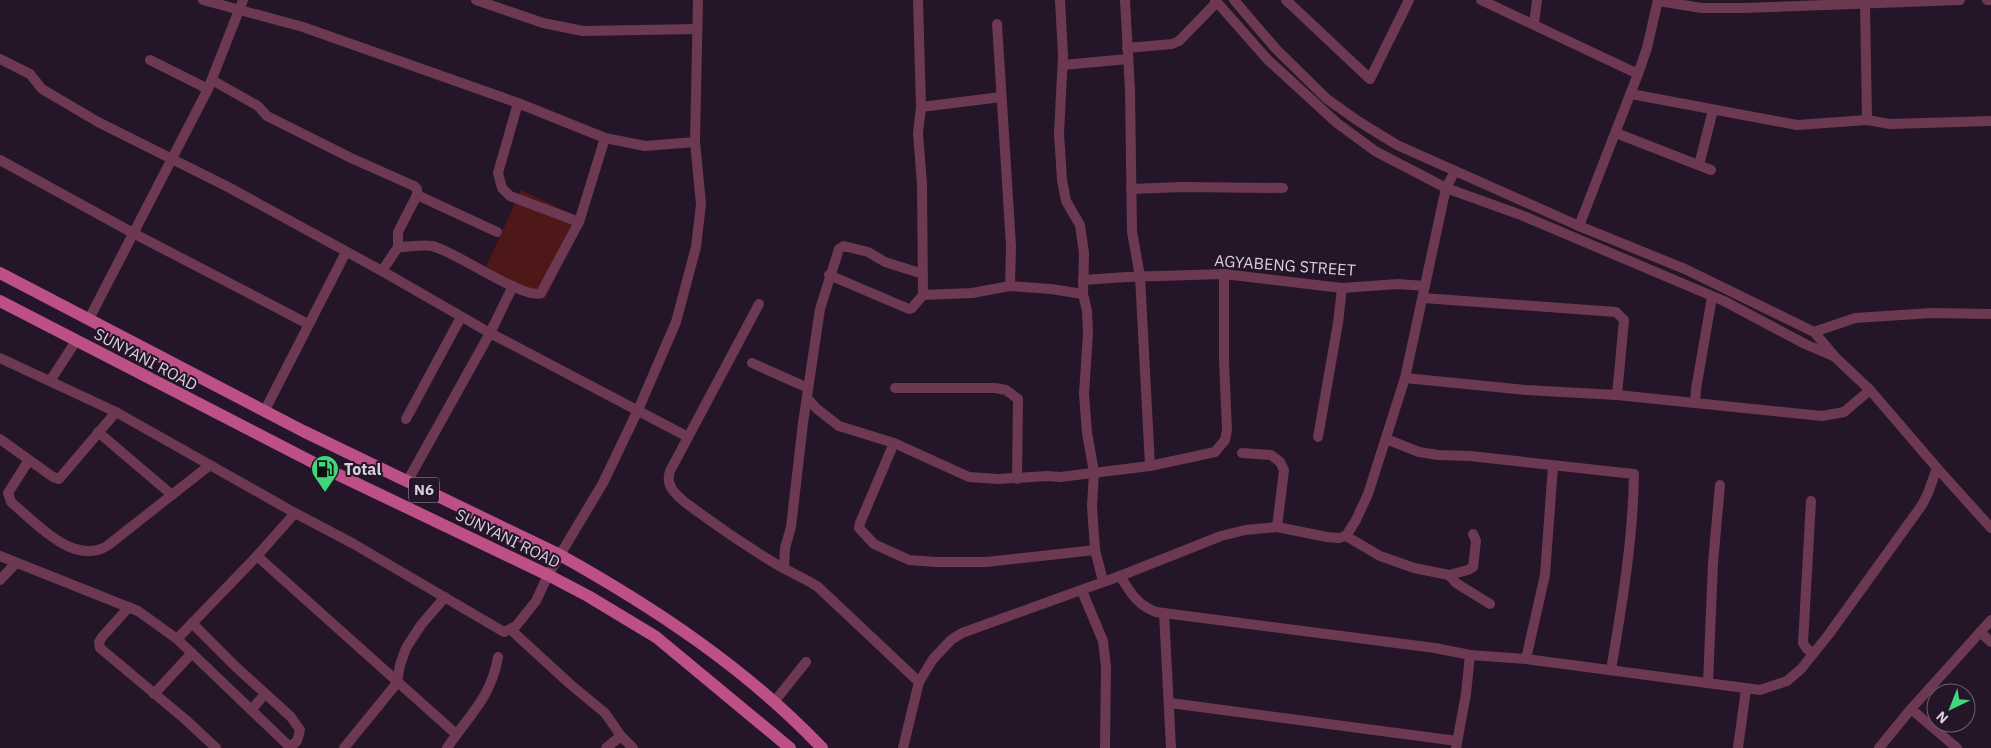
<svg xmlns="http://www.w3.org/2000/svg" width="1991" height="748" font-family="'IBM Plex Sans',sans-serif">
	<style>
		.green { fill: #4d1817 }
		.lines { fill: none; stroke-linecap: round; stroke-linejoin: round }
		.minor { stroke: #6c3852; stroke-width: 10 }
		.major { stroke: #bc5087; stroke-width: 12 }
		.labels { text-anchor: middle; stroke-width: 4; stroke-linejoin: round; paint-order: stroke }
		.shield { fill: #241529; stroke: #a397a6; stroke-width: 1 }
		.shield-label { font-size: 15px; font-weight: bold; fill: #d9cfdc }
		.street-label { font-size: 16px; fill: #d9cfdc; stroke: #241529 }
		.poi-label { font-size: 16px; font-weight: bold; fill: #d9cfdc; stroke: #241529; text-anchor: start }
	</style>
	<rect width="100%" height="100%" fill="#241529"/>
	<polygon class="green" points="521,190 583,219 545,300 485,269"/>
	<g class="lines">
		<g class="minor">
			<polyline points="203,0 303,27 518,103 605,138 645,146 695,142"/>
			<polyline points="476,0 543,23 583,31 697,29"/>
			<polyline points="1060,0 1063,56 1059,133 1062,180 1066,201 1080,225 1084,253 1083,294 1087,311 1088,333 1084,394 1087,433 1094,472 1092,506 1095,550 1103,581"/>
			<polyline points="1125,0 1130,90 1132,232 1140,276 1150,466"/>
			<polyline points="1215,0 1268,60 1337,123 1375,151 1446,188 1521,215 1724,301 1805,344 1833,356"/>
			<polyline points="1234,0 1276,49 1327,99 1358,121 1397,145 1579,226 1685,269 1814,332 1836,358 1870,390 1937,468 1991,528"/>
			<polyline points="1286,0 1370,79 1409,0"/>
			<polyline points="1481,0 1638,74"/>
			<polyline points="1987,0 1991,0"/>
			<polyline points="1658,1 1702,8 1744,8 1960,0"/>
			<polyline points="1865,4 1867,120"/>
			<polyline points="997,24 1011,246 1010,286"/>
			<polyline points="1534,24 1537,0"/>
			<polyline points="1127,48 1172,44 1179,41 1217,2"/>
			<polyline points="0,59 30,74 42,89 98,122 230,188 382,271 490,333 688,437"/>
			<polyline points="150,60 208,89"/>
			<polyline points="1063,65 1128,59"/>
			<polyline points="212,80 258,106 267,116 351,158 414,186 417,189 417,195 398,232 398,247"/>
			<polyline points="1631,94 1797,125 1867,120 1890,124 1991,121"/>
			<polyline points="518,103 498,173 502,188 510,196 579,222"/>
			<polyline points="921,107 1001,97"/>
			<polyline points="1616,133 1711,170"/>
			<polyline points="0,160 133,233 308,324"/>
			<polyline points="1699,165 1713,110"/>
			<polyline points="1131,189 1182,187 1283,188"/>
			<polyline points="417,195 497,232"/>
			<polyline points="1579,226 1638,74 1647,48 1658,0"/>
			<path d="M382,271L398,247C409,247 422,244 432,246C455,251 523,300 541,293L579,222L605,138"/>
			<polyline points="829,275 909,309 912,308 923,295 922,184 918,133 921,107 918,0"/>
			<polyline points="1083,280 1127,277 1224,274 1342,288 1398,284 1425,286"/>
			<polyline points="923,295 972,293 1010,286 1051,289 1083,294"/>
			<polyline points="1423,298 1616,312 1624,320 1617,395"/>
			<path d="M759,304L670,471C668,477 668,483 672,489C678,499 692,507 701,514C727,533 754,551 781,567C794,574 806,579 818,587L919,682"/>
			<polyline points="89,319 208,89 243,0"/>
			<polyline points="1814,332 1855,318 1932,313 1991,314"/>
			<polyline points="0,358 116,412 295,513 352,543 504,632 516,626 536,601 548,575 603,483 638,410 676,322 696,247 701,204 695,142 698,0"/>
			<polyline points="752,363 808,388"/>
			<polyline points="1405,378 1526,390 1617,395 1822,416 1844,412 1870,390"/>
			<polyline points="50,381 76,341"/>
			<polyline points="895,388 995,388 1006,390 1018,399 1017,479"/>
			<polyline points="807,398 817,409 839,426 894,443 969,477 998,479 1047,476 1060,477 1150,466 1215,452 1225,440 1227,430 1224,361 1224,274"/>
			<polyline points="1695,403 1696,389 1712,297"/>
			<polyline points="265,410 346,252"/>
			<polyline points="406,419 461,317"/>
			<polyline points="98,432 172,495"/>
			<polyline points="1318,437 1338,323 1342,288"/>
			<polyline points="0,439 53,477 59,479 116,412"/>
			<path d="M1386,439L1419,452L1438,455L1470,456L1634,474C1633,540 1622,605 1611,670"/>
			<polyline points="894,443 860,523 859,528 874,544 909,560 936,562 986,562 1095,550"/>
			<polyline points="1242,453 1271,455 1280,462 1284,470 1277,527"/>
			<path d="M29,460L8,493L11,502C36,523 73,566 107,546L210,465"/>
			<polyline points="407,482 490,333 513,286"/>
			<polyline points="1811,501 1803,643 1807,649 1814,653"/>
			<polyline points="1346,536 1380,556 1414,568 1449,575 1456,583 1490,604"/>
			<polyline points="0,556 138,611 177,639 291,748"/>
			<polyline points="257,556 456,734"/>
			<polyline points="784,568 785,548 791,527 803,423 820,309 839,249 844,246 868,252 885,262 923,274"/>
			<polyline points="1449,575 1468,570 1473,567 1476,541 1473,534"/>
			<path d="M1120,576C1130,592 1137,605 1156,612L1435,648L1470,655L1526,659L1760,690L1787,681L1801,669L1829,634L1922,505L1928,493L1937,468"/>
			<polyline points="0,580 16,563"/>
			<polyline points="1082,591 1103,641 1106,667 1105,748"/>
			<polyline points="129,607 102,637 99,642 100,648 186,720 216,748"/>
			<polyline points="1164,613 1171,748"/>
			<polyline points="192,623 236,667 291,717 300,730 297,741 290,747"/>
			<polyline points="511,630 570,684 605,713 621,736 633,748"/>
			<polyline points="1980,632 1991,642"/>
			<polyline points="177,639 257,556 295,513"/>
			<polyline points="1526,659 1545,575 1553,466"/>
			<polyline points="1708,682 1713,563 1720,485"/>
			<polyline points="154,694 192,653"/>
			<polyline points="774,702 806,662"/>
			<polyline points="1170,703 1457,741"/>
			<polyline points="1911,709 1957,748"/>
			<polyline points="251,710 265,694"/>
			<polyline points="344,748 397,683 400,665 406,648 421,625 445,597"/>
			<path d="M447,748C469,715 491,698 498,657"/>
			<polyline points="606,748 621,736"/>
			<polyline points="903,748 919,682 933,659 951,640 962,633 1120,576 1221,536 1245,530 1277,527 1327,537 1339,538 1346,536 1356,520 1368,494 1405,378 1446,188 1455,171"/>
			<polyline points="1456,748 1466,694 1470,655"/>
			<polyline points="1738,748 1746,689"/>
			<polyline points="1879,748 1911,709 1991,620"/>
		</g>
		<g class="major">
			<path d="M0,273L303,431L560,555C655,608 747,669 822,748"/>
			<polyline points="0,301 318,465 548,575 588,596 656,637 790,748"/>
		</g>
	</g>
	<defs>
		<symbol id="fuel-pin" viewBox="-11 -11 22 30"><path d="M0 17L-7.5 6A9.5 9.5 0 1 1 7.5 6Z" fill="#40d77c" stroke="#241529"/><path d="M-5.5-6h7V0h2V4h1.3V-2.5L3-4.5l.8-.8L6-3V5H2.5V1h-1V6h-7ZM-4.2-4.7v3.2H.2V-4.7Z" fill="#111"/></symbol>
	</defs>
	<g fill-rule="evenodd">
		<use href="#fuel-pin" x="309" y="453" width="32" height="43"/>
	</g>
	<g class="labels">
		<rect class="shield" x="409" y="477.5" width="30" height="25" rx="4"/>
		<g class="shield-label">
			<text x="424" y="495">N6</text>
		</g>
		<g class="street-label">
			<text transform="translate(1285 265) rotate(4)" y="6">AGYABENG STREET</text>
			<text transform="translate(146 359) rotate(28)" y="6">SUNYANI ROAD</text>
			<text transform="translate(508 538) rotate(26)" y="6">SUNYANI ROAD</text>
		</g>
		<g class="poi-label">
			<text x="344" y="475">Total</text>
		</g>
	</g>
	<g transform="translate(1951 708) rotate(223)"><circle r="24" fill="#241529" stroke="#6c5f71"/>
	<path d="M0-4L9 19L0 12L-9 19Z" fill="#40d77c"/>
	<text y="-8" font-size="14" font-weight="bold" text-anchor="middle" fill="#d9cfdc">N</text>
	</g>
</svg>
